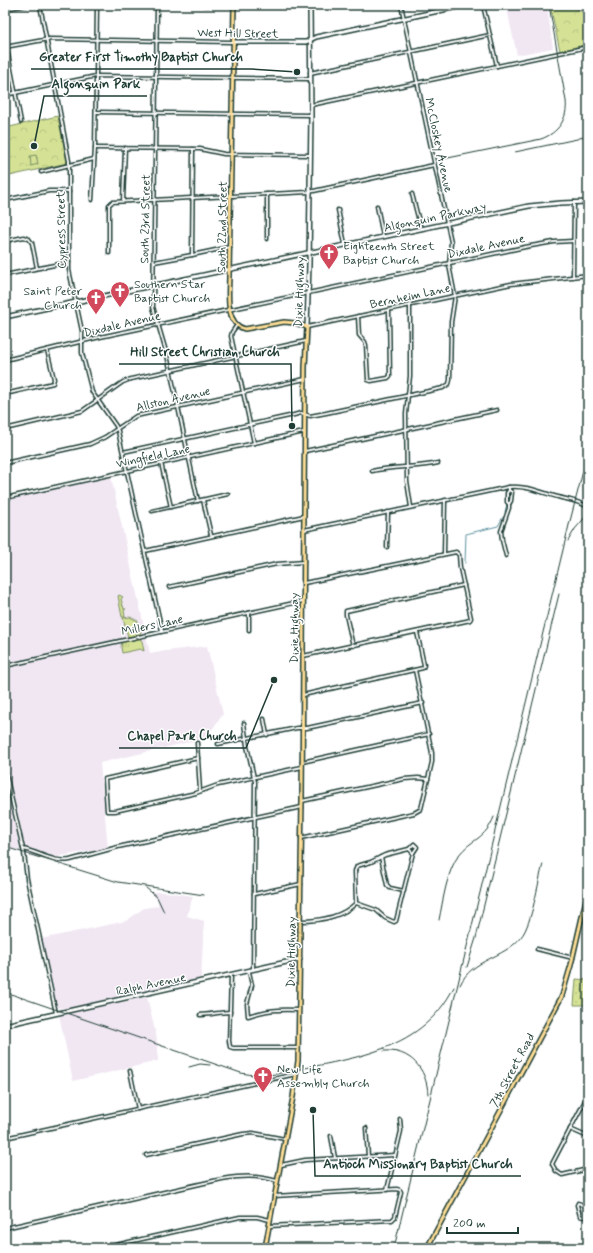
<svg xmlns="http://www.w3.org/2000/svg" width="593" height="1253" font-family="Mynerve,sans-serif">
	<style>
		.built { fill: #f1e7f3 }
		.grass { fill: url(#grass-tufts); stroke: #7a9064 }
		.park { fill: url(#park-crowns); stroke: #7a9064 }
		.garden { fill: url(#garden-dots); stroke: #7a9064 }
		.pitch { fill: #d5e295; stroke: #7a9064 }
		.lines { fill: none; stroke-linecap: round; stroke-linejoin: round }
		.stream { stroke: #5c909e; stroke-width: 1 }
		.street-casing { stroke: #1f3d34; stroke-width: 5 }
		.secondary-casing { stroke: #1f3d34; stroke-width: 6 }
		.primary-casing { stroke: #1f3d34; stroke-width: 6 }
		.street { stroke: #fff; stroke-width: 2 }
		.secondary { stroke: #fff; stroke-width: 3 }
		.primary { stroke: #fedd96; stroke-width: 3 }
		.rail { stroke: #1f3d34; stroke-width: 1 }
		.labels { text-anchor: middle; stroke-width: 3; stroke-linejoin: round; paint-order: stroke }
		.street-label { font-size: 12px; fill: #1f3d34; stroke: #fff }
		.poi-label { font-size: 12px; fill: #1f3d34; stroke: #fff; text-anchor: start }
		.leader { fill: none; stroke: #1f3d34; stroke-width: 1.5 }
		.callout-dot { fill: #1f3d34; stroke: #fff; stroke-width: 1.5 }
		.callout-label { font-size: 13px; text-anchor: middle; font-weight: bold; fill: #1f3d34; stroke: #fff; stroke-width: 3; stroke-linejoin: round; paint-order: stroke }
	</style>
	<defs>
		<pattern id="grass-tufts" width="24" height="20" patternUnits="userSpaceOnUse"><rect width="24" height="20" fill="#d5e295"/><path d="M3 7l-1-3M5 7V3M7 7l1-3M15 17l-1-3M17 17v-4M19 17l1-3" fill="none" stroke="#b6c381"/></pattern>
		<pattern id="park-crowns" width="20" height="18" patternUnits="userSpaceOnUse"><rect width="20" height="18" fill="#d5e295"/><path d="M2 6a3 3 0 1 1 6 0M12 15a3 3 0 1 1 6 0" fill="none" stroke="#b6c381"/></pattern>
		<pattern id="garden-dots" width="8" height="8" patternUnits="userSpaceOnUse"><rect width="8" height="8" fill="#d5e295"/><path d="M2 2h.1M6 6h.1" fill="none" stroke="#b6c381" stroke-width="1.8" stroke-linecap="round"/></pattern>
	</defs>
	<rect width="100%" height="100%" fill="#fff"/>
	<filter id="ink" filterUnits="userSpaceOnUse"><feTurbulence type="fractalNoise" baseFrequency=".025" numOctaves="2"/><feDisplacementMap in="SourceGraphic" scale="8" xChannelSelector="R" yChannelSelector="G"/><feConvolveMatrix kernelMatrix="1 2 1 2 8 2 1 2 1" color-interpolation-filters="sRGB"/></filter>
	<g filter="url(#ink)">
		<g class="built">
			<polygon points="506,5 547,5 553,48 517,55"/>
			<polygon points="111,477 150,653 207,646 223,714 206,738 100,763 108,848 44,859 5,847 5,500"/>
			<polygon points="151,892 165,892 193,896 187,916 204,921 201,980 64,1009 57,1007 41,939 126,921 144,908 158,906 158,901"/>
			<polygon points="147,997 157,1039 158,1061 73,1081 59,1015"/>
		</g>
		<g class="grass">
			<polygon points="119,595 123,597 121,599 124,609 126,609 124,610 125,617 122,617 118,596"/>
			<polygon points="130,617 138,621 141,632 139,635 128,637 123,618"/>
			<polygon points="136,638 139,638 142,641 144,651 140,649 122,653 121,646 122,642"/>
		</g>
		<g class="park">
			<polygon points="550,5 571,5 588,16 588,44 560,51"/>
			<polygon points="58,116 67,163 5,177 5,128"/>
		</g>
		<polygon class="garden" points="576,979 588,980 588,1005 574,1005"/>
		<polygon class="pitch" points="36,155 38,164 31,166 30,156"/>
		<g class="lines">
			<g class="stream">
				<polyline points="496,491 504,490 507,491"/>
				<polyline points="505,512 507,504"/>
				<polyline points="465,563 466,534 498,526 503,517"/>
			</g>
			<defs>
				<g id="street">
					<polyline points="40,5 69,161 69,270 82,331 82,353 92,392 116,426 118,431 162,631"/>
					<polyline points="157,5 153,307 167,355 198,501"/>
					<polyline points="204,5 306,6 310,5"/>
					<polyline points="483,5 497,66"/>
					<polyline points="5,9 27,5"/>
					<polyline points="5,38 21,122"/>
					<polyline points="5,47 49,39 233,42"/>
					<polyline points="310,73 490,35"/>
					<polyline points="5,95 96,76 310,79"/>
					<polyline points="311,105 588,47"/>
					<polyline points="96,112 311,115"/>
					<polyline points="95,148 200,149 224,154 310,155"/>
					<polyline points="193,149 192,255 230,247"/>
					<polyline points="41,172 94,159"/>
					<polyline points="412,194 421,229"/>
					<polyline points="5,200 49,191 69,191"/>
					<polyline points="92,200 95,148 97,5"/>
					<polyline points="123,201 125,148"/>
					<polyline points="377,206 383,236"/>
					<polyline points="338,210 345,244"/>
					<polyline points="267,239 267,194"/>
					<polyline points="5,241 24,237 29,239 32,243 37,268"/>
					<polyline points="109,253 109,205 112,202 309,192 434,165"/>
					<polyline points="154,262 192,255"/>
					<polyline points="5,275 69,262"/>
					<polyline points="573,277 574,202"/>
					<polyline points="410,305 410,376 406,414 407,481 411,507"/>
					<polyline points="358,316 359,335 365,342 366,345 368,380 371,381 388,378 390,376 389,310"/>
					<polyline points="237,325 232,332 231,336 254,443"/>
					<polyline points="307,327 511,284 588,275"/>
					<polyline points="5,360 100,337 525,247 554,242 573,241"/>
					<polyline points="5,394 53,383 54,379 47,350"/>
					<polyline points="5,429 82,411 123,382 131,379 306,341"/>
					<polyline points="305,451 497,410"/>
					<polyline points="123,452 294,415 301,413 310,416 326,413 443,388 449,384 450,380 451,322 455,296 449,265 451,242 401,5"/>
					<polyline points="5,463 90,444 105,437 136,416 305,379"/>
					<polyline points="161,463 171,507"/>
					<path d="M372,471C394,466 416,468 438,463"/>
					<polyline points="509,487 509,490 512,492 511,501 509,504 507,502 507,493 509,490"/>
					<polyline points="5,498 304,432"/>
					<polyline points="203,500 211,535"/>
					<polyline points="152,511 228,494"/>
					<path d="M304,530L509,487C526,485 543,493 558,497C569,500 579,501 588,507"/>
					<polyline points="387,547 388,512"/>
					<polyline points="145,551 304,516"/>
					<polyline points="444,554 445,500"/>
					<polyline points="506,556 502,540 501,531 509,508 509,504"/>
					<polyline points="169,587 277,564 304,562"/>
					<polyline points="249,630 249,613"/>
					<polyline points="353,646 346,615 346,611 464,585"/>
					<polyline points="303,656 466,621 470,620 471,618 460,568 459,555 456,552 304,583"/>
					<polyline points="5,666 303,601"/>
					<polyline points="303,695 423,668 424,665 417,632"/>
					<polyline points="264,719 267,735"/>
					<polyline points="244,723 247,746 255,782 253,969"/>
					<polyline points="197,743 200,791"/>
					<polyline points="218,744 297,728 307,728 321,725 423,703"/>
					<polyline points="198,758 105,779 107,811 115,811 196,793 218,785 302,767"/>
					<polyline points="302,762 429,734"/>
					<polyline points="5,770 24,853 27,879 56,1013"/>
					<polyline points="302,801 404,779 418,778 428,779"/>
					<polyline points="301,838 414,813 421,809 432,762 432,753 415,670"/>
					<path d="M23,849C39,852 53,863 70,860L118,847L302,807"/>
					<polyline points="409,849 414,844 417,847 413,853"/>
					<polyline points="381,857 387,885 390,888 404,891"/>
					<polyline points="254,894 301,884"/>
					<path d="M300,921C319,921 342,917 356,903L355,871L357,866L371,862L385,855L409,849L413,853L396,921L394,922L385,918L376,910L356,903"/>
					<polyline points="537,949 573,958"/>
					<path d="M249,972L252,985L247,1004L248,1016C267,1010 278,1009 298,1010"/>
					<polyline points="231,975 229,1041 230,1047 233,1048 298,1048"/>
					<path d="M200,1015C210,1015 219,1012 230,1012"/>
					<polyline points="130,1071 138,1109"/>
					<polyline points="588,1095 552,1164 556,1171 562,1175 588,1169"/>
					<polyline points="366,1128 368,1156"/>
					<polyline points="570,1129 588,1137"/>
					<polyline points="331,1136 335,1158"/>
					<polyline points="5,1138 296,1074"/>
					<polyline points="146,1155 243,1134 253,1133 285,1139"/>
					<polyline points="281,1165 305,1160 395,1155"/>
					<polyline points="387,1190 401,1131 400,1119"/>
					<polygon points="578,1203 581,1204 584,1216 583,1217 580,1216 577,1205"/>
					<polyline points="583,1209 588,1208"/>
					<polyline points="269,1226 392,1220 395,1217 401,1192 400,1190 397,1189 274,1196"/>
					<path d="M5,1228L222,1179C243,1176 256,1175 277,1181"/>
					<polyline points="102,1248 240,1217 257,1217 270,1220"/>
				</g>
				<g id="secondary">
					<polyline points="233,42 306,42 316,37 467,5"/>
					<polyline points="5,317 529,206 561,203 588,202"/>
					<polyline points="307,327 309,265 311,115 310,5"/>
					<polyline points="5,1025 300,959"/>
				</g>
				<g id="primary">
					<path d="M234,5L229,275C229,292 224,324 245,329L284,322L295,323L307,327L305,367L302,801L298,1061L293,1097L265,1248"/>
					<polyline points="427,1248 562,996 571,965 588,891"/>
				</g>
			</defs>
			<use href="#street" class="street-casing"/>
			<use href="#secondary" class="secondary-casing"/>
			<use href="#primary" class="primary-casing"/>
			<use href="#street" class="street"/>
			<use href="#secondary" class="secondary"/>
			<use href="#primary" class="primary"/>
			<g class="rail">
				<polyline points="515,152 577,139 588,135"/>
				<path d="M443,159L541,139C558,133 568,119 566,101L549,5"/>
				<polyline points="568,541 575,529 588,514"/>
				<polyline points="5,847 118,882 204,895"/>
				<polyline points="146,888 157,897 164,912"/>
				<path d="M439,920C443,901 447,870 459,855C472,838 485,840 494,817"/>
				<polyline points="467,967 476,938 559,594"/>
				<path d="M460,985C472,958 504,959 521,937C532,924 538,882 543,864"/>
				<path d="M5,992L241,1073L259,1076L276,1074C342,1059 420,1056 454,987"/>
				<path d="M384,1051C410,1049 427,1069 428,1094"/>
				<polyline points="189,1067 200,1064 210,1065"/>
				<polyline points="394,1248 569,525 588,452"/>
			</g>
		</g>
	</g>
	<defs>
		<symbol id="church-pin" viewBox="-11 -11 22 30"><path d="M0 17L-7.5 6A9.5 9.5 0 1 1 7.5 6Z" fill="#d1495b" stroke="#fff"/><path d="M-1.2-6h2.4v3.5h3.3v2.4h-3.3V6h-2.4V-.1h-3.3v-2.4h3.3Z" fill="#fff"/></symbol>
	</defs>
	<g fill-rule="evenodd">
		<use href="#church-pin" x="318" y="242" width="22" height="30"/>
		<use href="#church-pin" x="109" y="280" width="22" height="30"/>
		<use href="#church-pin" x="85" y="287" width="22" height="30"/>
		<use href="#church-pin" x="252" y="1065" width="22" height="30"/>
	</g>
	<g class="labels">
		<g class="street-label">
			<text transform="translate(238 33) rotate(1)" y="4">West Hill Street</text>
			<text transform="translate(439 145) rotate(78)" y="4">McCloskey Avenue</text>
			<text transform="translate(435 217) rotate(-12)" y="4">Algonquin Parkway</text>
			<text transform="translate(145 219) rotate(-89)" y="4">South 23rd Street</text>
			<text transform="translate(222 227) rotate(-89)" y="4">South 22nd Street</text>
			<text transform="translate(61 230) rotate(-91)" y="4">Cypress Street</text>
			<text transform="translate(486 246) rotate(-12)" y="4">Dixdale Avenue</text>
			<text transform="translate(299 292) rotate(-88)" y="4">Dixie Highway</text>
			<text transform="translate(410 296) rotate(-12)" y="4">Bernheim Lane</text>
			<text transform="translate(122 324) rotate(-13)" y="4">Dixdale Avenue</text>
			<text transform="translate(173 399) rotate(-13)" y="4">Allston Avenue</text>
			<text transform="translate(153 456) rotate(-12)" y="4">Wingfield Lane</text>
			<text transform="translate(152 625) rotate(-12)" y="4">Millers Lane</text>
			<text transform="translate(294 628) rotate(-90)" y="4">Dixie Highway</text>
			<text transform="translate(291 952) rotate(-89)" y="4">Dixie Highway</text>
			<text transform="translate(151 984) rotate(-12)" y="4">Ralph Avenue</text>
			<text transform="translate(512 1070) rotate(-62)" y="4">7th Street Road</text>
		</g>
		<g class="poi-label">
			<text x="343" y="250">Eighteenth Street<tspan x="343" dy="14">Baptist Church</tspan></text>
			<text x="134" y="288">Southern Star<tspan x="134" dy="14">Baptist Church</tspan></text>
			<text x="82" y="295" text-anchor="end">Saint Peter<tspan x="82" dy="14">Church</tspan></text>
			<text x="277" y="1073">New Life<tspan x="277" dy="14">Assembly Church</tspan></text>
		</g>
	</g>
	<path class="leader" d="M297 72L251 69H31M34 146L44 96H147M292 426L291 364H119M274 680L246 748H119M313 1110L315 1176H521"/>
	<g class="callout-dot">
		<circle cx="297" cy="72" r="4"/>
		<circle cx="34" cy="146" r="4"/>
		<circle cx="292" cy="426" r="4"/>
		<circle cx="274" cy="680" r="4"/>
		<circle cx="313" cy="1110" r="4"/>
	</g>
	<g class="callout-label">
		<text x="141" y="61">Greater First Timothy Baptist Church</text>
		<text x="96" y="88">Algonquin Park</text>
		<text x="205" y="356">Hill Street Christian Church</text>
		<text x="182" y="740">Chapel Park Church</text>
		<text x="418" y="1168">Antioch Missionary Baptist Church</text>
	</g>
	<rect width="593" height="1253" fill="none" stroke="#fff" stroke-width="20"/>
	<rect x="10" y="10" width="573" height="1233" fill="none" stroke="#1f3d34" stroke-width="1.5" filter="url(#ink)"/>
	<path d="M447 1227v6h71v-6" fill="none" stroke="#1f3d34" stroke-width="2"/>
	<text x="453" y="1227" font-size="12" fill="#1f3d34" stroke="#ffffff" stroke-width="3" paint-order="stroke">200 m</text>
</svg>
